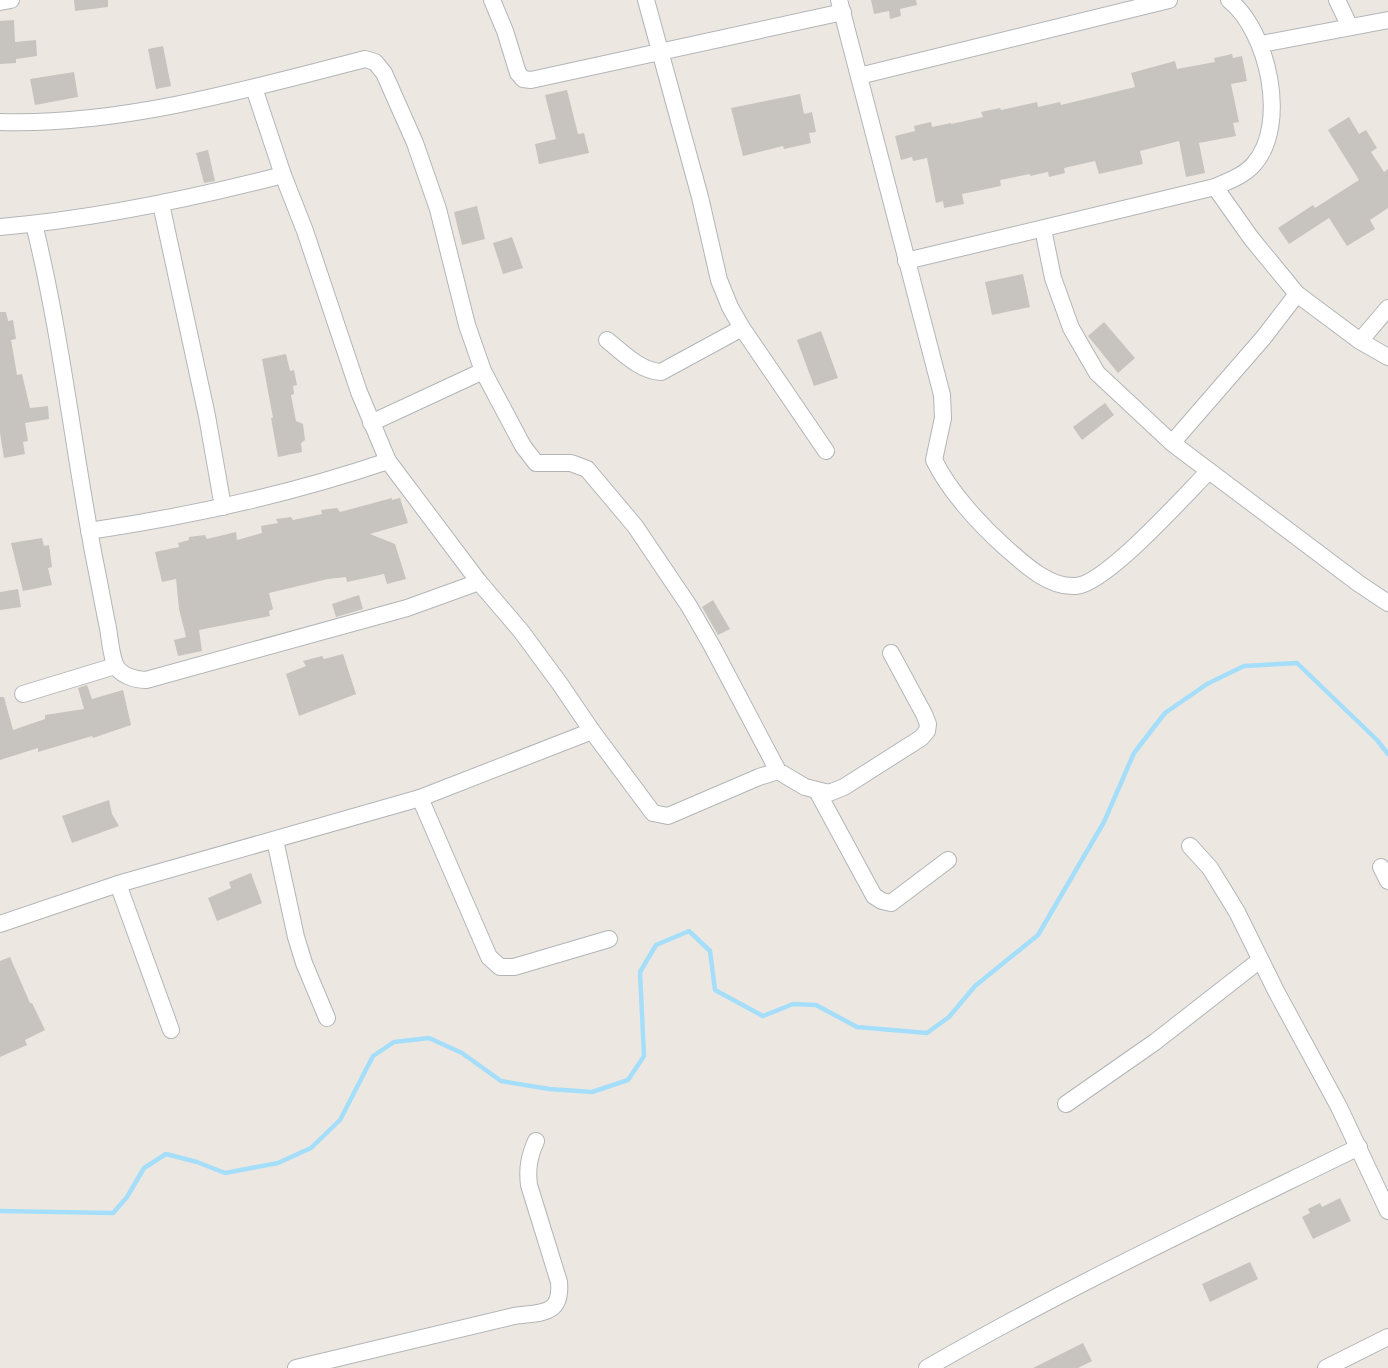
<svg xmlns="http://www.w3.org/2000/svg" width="1388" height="1368" font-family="Lato,sans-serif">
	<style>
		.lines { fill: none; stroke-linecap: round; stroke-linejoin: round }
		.stream { stroke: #a4defa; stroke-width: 4.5 }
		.building { fill: #c7c3be }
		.street-casing { stroke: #b2b5b8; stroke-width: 18 }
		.street { stroke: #fff; stroke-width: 16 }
	</style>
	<rect width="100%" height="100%" fill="#ece8e1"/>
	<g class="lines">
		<polyline class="stream" points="0,1211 113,1213 127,1197 144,1168 166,1154 197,1162 225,1173 278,1163 311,1148 340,1120 373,1056 394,1042 429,1038 462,1053 501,1081 549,1089 592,1092 628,1080 644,1056 640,972 656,945 689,931 710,951 715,990 763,1016 793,1004 816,1005 857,1027 927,1033 949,1017 975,986 1038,935 1104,822 1134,753 1165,713 1207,684 1244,666 1297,663 1377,740 1388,754"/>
	</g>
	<g class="building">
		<polygon points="74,0 108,0 108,7 75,11"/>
		<polygon points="871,0 916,0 917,5 900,9 901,16 890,19 889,11 874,14"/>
		<polygon points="14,20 15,42 36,40 37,56 16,59 16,63 0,64 0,21"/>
		<polygon points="163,46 171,86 156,89 148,49"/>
		<polygon points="1232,54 1233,58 1242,56 1247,81 1231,84 1239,122 1233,123 1236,136 1199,143 1205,173 1186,177 1179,141 1140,151 1143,164 1099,174 1095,161 1064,168 1065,173 1049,177 1048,172 1030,176 1030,174 1000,180 1001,186 962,194 964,204 944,208 943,201 936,203 927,158 913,161 912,157 901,160 895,136 915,131 914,126 931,122 932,127 951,123 951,124 983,117 981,112 1000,108 1001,110 1037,102 1038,107 1060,102 1061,105 1135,87 1131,73 1175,61 1177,69 1215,62 1214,58"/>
		<polygon points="74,72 78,97 35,105 30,79"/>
		<polygon points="567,90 578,134 584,133 589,153 539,164 535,144 556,139 545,95"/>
		<polygon points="800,94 804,114 812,112 816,132 809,133 811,143 784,149 783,146 743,156 731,108"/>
		<polygon points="1349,117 1359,134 1366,130 1377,148 1371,152 1384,172 1388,169 1388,208 1370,220 1375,229 1347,246 1329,218 1289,244 1278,228 1313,205 1315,208 1359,180 1328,130"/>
		<polygon points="208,150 215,181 204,183 196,153"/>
		<polygon points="477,206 485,239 462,245 454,212"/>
		<polygon points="512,237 523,268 503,274 493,243"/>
		<polygon points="1023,274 1030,307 992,315 985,282"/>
		<polygon points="0,312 6,312 8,321 13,320 16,339 11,340 14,357 17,375 22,374 30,408 48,406 49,419 25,423 28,441 23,442 25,454 4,458 0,433"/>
		<polygon points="1104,322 1135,358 1118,373 1088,336"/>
		<polygon points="821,331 838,378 814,386 797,340"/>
		<polygon points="286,354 290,371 294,370 297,385 293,386 294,394 291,395 296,421 303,424 305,440 301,443 302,452 278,457 271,418 273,418 262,359"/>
		<polygon points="1105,403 1114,415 1082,440 1073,427"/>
		<polygon points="392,498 392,500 400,498 408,523 370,534 395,544 406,579 387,584 384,574 347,582 346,577 328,579 269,593 273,609 269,611 270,616 199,630 202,651 178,656 174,640 186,637 179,609 176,579 162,582 155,552 179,547 178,543 189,540 189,537 205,535 207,539 236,532 237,540 262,533 261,526 278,523 276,519 291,517 293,520 322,514 321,510 337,508 340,512"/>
		<polygon points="42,538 44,546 49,545 52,567 48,568 52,585 23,591 11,543"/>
		<polygon points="18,589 21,607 0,610 0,592"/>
		<polygon points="359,595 363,609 336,617 332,604"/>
		<polygon points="713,600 730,629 718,635 702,607"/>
		<polygon points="343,654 356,694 299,716 286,674 306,666 303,661 322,656 324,659"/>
		<polygon points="87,685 92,699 123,690 131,725 93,738 92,736 38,752 38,748 0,760 0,697 4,697 13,730 45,719 45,715 84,709 78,688"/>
		<polygon points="109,800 112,814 119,826 72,843 62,816"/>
		<polygon points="251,873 262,903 217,921 208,898 231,888 229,882"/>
		<polygon points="10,957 30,1003 32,1003 45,1030 25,1040 27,1045 0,1057 0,961"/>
		<polygon points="1340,1198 1351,1221 1313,1239 1302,1217 1310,1213 1308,1209 1320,1203 1322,1207"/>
		<polygon points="1250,1262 1258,1279 1210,1302 1202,1284"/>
		<polygon points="1083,1343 1092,1361 1078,1368 1033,1368"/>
	</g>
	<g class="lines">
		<defs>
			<g id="street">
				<polyline points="492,0 505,31 518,73 523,79 531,80 843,12"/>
				<polyline points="646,0 700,197 719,280 730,307 742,328 826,451"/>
				<path d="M839,0L942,395L943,418L934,460C949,491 980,525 1006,548C1024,564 1049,588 1076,586C1106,584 1185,495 1209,471"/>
				<polyline points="1337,0 1350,27"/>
				<polyline points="0,2 11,0"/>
				<polyline points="1261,44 1388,20"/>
				<polyline points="859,76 1169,0"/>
				<polyline points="254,88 283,175 305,231 359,392 388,461 479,582 521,631 560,684 592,731 653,813 668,816 759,777 778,771"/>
				<path d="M0,122C120,126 249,89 365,59L375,62L384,73L415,143L438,209L467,325L483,371L523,446L536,463H571L587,469L635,526L689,606L712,646L778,771L805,787L829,793L844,787L921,738L927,731L928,724L924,714L891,653"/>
				<polyline points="1215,187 1251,238 1297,294 1360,341 1388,357"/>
				<polyline points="161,204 207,416 223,507"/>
				<path d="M34,224C61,334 73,446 94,557C99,581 103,604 108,628C110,640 111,654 115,664C119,675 135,680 146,680L407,608L479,582"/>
				<path d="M0,227C96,219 190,199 283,175"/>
				<polyline points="1043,229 1053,278 1071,328 1097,373 1172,443 1358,583 1388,603"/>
				<path d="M906,261L1215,187C1228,181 1244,176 1254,164C1289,124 1268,31 1229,0"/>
				<path d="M607,340C622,352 640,371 661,372L742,328"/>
				<polyline points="1360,341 1388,308"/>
				<polyline points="371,423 483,371"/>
				<polyline points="1172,443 1264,337 1297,294"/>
				<path d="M89,531C191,516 291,494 388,461"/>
				<polyline points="23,694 115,666"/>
				<polyline points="817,791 874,896 882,901 891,903 948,860"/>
				<polyline points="420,798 489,957 500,967 514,967 609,939"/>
				<polyline points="275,840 296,937 304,963 327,1018"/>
				<polyline points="1190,846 1210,868 1237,912 1276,991 1339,1107 1388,1211"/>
				<polyline points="1381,867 1388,881"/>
				<polyline points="118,884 171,1030"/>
				<polyline points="0,924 118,884 420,798 592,731"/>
				<polyline points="1066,1104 1155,1042 1260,960"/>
				<path d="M296,1368L514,1316C541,1312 562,1316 559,1282L529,1185C527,1168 529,1157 536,1141"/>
				<path d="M927,1368C1067,1287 1214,1218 1359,1147"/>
				<polyline points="1326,1368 1388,1337"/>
			</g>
		</defs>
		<use href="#street" class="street-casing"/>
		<use href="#street" class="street"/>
	</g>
</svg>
